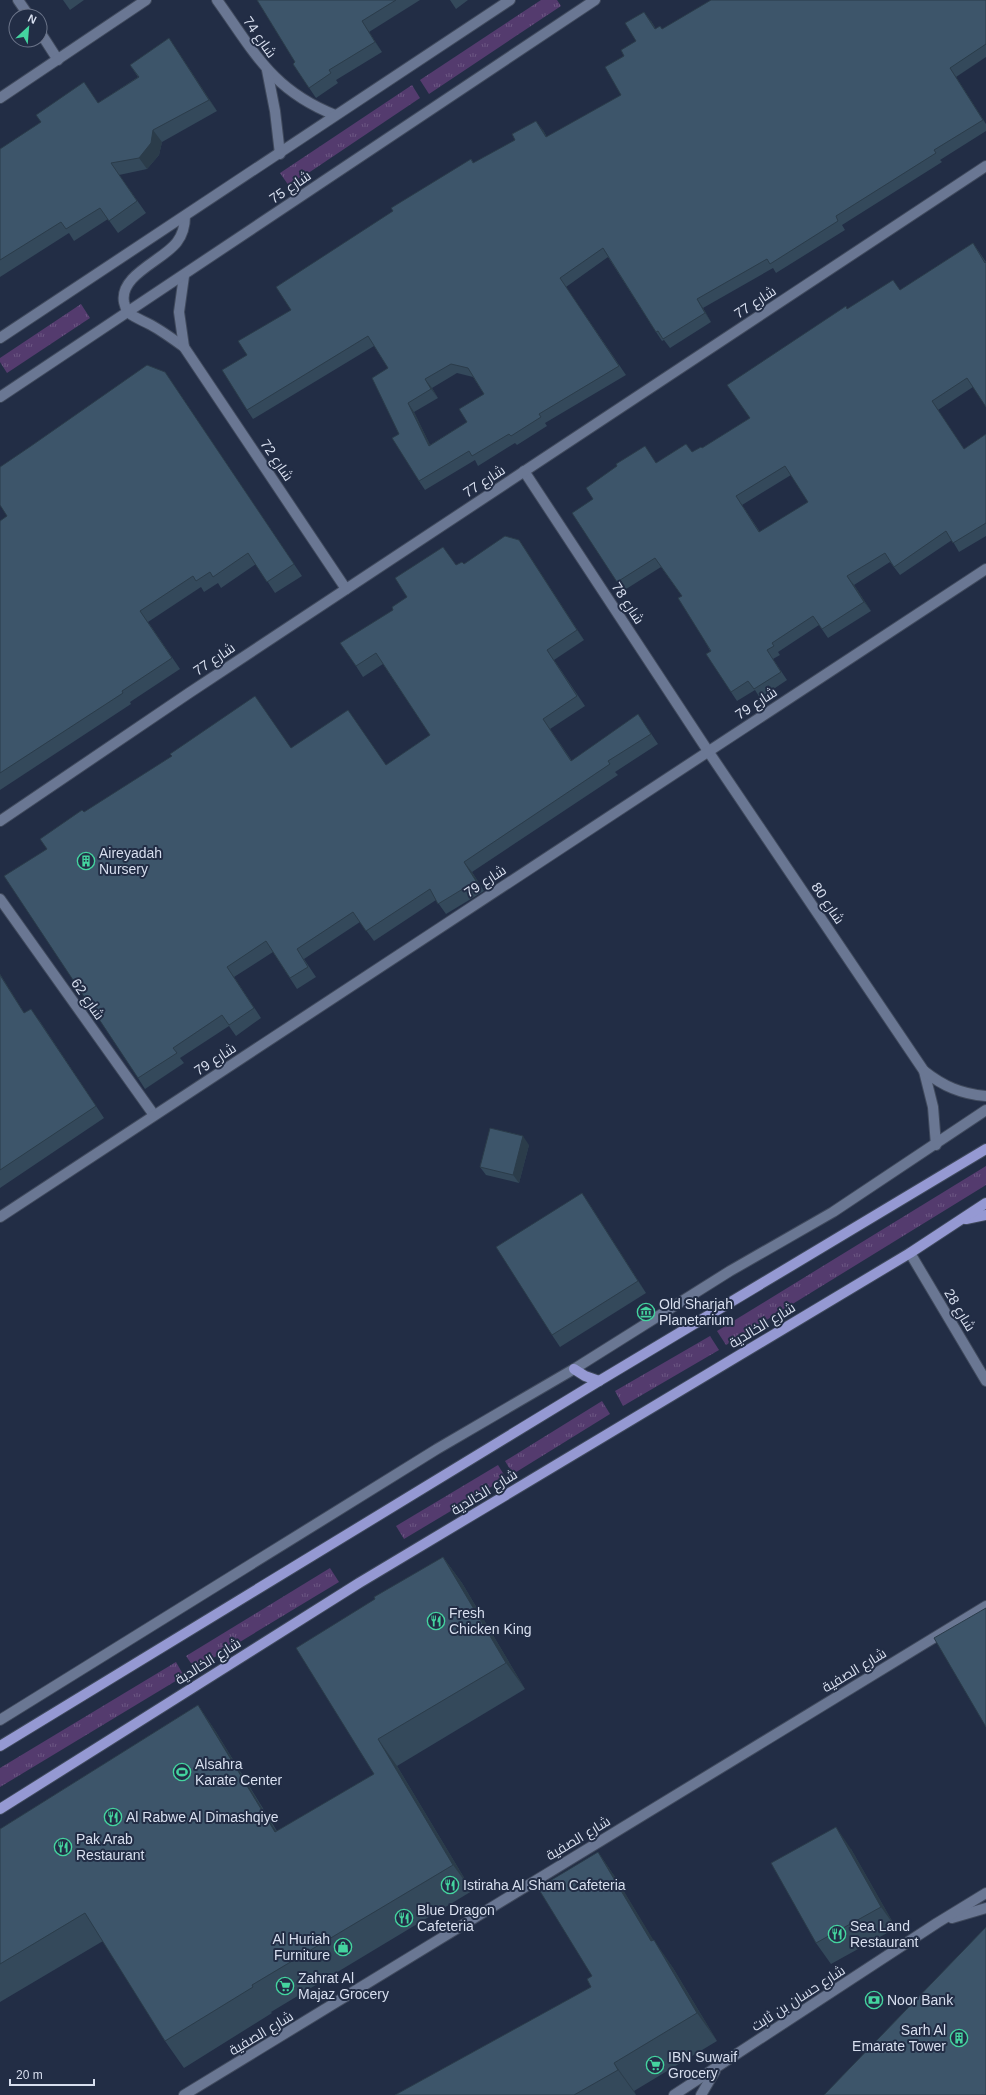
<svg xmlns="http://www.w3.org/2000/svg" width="986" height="2095" font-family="Arial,Cairo,sans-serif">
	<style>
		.grass { fill: url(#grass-tufts) }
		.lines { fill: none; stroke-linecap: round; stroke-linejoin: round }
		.minor-casing { stroke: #404a5d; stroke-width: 12 }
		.major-casing { stroke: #404a5d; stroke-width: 12 }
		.minor { stroke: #6a7793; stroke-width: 10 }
		.major { stroke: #9599d3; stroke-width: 10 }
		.wall { fill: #34495b; fill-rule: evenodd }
		.shaded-wall { fill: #2b3c4a }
		.building { fill: #3d556a; stroke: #2b3c4a; fill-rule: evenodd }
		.labels { text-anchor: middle; stroke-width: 4; stroke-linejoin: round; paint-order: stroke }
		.street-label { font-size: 14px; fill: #d8dfef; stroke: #222d45 }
		.poi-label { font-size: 14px; fill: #d8dfef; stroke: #222d45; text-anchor: start }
	</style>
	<defs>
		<pattern id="grass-tufts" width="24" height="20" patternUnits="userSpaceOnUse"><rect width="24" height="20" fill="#543b6e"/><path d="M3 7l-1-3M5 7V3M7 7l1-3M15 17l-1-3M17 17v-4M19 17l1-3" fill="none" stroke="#6c5783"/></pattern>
	</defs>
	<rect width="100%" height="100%" fill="#222d45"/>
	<g class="grass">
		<polygon points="541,0 557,0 561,6 429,94 420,80"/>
		<polygon points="412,85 420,98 289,186 280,173"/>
		<polygon points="81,304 90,318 7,373 0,362 0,358"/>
		<polygon points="986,1166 986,1185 726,1345 717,1331"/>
		<polygon points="710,1336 719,1350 623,1406 615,1391"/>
		<polygon points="602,1401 610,1414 513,1474 505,1461"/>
		<polygon points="498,1465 506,1478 404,1539 396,1526"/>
		<polygon points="330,1568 339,1582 195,1669 186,1656"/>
		<polygon points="176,1662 184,1676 0,1787 0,1768"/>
	</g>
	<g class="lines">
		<defs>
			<g id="minor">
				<polyline points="18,0 29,16"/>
				<path d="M217,0C255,53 272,90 335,115"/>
				<polyline points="40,32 58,60"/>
				<polyline points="267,70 275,111 280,154"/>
				<polyline points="0,98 146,0"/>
				<path d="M185,216C185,226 183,234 177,242C164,260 119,275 124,302C125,306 126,311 129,313C135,318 144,321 151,325C162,331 173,339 184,347L346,589"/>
				<polyline points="184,276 179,312 184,347"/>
				<polyline points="0,338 510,0"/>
				<polyline points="0,397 595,0"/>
				<polyline points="524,471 708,751 924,1071 933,1107 936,1145"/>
				<polyline points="0,821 189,693 986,166"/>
				<polyline points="0,899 154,1115"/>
				<path d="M924,1071C943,1086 961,1094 986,1096"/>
				<polyline points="0,1217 986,569"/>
				<polyline points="910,1253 986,1381"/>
				<polyline points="0,1720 437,1449 574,1369 730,1271 833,1212 986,1110"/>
				<polyline points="952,1918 986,1908"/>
				<polyline points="184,2095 986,1606"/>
				<polyline points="674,2095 937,1923 986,1893"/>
				<polyline points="701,2095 715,2071"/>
			</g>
			<g id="major">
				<polyline points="966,1219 986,1215"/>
				<polyline points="574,1369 585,1376 599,1381"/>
				<polyline points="0,1746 599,1381 986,1149"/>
				<polyline points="0,1809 359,1583 910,1253 986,1203"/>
			</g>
		</defs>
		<use href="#minor" class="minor-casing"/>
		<use href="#major" class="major-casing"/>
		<use href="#minor" class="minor"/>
		<use href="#major" class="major"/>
	</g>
	<g class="wall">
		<polygon points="63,0 84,0 70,10"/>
		<polygon points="257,0 420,0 369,32 382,52 336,80 338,83 316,98 293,64 295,62"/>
		<polygon points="450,0 468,0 456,9"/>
		<path d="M986,0V57L956,77L986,124V131L940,160L942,162L842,225L845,230L776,273L773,268L703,308L711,322L670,348L664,340L662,341L656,332L608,257L566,287L626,375L545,423L547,426L517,445L515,443L478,466L475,460L425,490L419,481L399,434L388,368L374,346L253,419L247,410V355L291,310L393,211L471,159L474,163L543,130L547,137L621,95L624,56L636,41L651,21L656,29H662ZM457,373L473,377L484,394L467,422L430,445L414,412L438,398L432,388Z"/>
		<polygon points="169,38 217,111 162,142 159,155 147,169 119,175 146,213 118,233 108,219 74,241 69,233 0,277 0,149 98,103 138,77 130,65"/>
		<path d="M973,243L986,262L973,387L938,410L964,449L986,434V536L959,552L952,540L900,575L890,562L854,585L871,611L828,638L819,625L778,652L780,655L773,659L787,680L760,698L755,690L737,701L731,692L682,596L661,567L623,591L617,582L656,463L686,444L692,452L702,448L750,418L847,309L900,290ZM791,475L808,502L760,532L742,505Z"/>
		<polygon points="165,372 302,576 275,593 256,564 221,588 218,583 204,592 201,587 148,622 180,669 130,702 131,704 0,790 0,521 7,516"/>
		<polygon points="519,540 584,640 554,660 585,706 550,729 572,761 638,714 658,744 615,772 618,775 472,872 484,891 446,914 436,900 374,941 360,922 304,959 316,977 297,989 273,952 234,977 261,1018 236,1036 229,1026 180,1058 184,1063 145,1089 138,1078 47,849 84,812 291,748 386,765 430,735 383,664 363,677 356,666 393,610 456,565 464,564"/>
		<polygon points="0,974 24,1013 39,1020 104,1118 0,1188"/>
		<polygon points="529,1145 519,1183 486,1175 480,1167"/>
		<polygon points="582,1193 590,1205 646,1293 560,1347 552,1335"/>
		<polygon points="443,1557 462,1583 525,1689 397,1766 472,1891 271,2012 272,2013 184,2068 165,2041 103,1941 0,2002 0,1829 198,1705 216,1732 277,1831 374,1774 375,1599"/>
		<polygon points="851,1849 896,1928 831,1964 816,1943"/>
		<polygon points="598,1852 617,1880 653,1940 673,1968 717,2041 634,2091 636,2095 395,2095 591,1987"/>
	</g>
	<g class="shaded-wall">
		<polygon points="644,12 651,21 661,38 655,29"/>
		<polygon points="362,21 369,32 382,52 375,42"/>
		<polygon points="169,38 177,50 217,111 209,100"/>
		<polygon points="950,68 956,77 986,124 983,120"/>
		<polygon points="536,121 543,130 552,147 546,137"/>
		<polygon points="153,130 162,142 159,155 147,169 139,158"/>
		<polygon points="697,299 703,308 711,322 705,313"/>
		<polygon points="425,379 432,388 438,398 431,389"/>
		<polygon points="408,403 414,412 435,455 429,446"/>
		<polygon points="519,540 526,550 584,640 577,630"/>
		<polygon points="847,576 854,585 871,611 864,602"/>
		<polygon points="464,862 472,872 484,891 476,881"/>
		<polygon points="0,974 32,1025 24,1013 0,975"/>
		<polygon points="523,1136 529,1145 519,1183 513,1175"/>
		<polygon points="582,1193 590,1205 646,1293 638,1281"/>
		<polygon points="443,1557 462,1583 525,1689 506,1663"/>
		<polygon points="198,1705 216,1732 293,1859 275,1832"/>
		<polygon points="378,1739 397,1766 472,1891 453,1865"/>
		<polygon points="836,1827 851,1849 896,1928 881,1907"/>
		<polygon points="598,1852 617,1880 671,1969 651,1941"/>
		<polygon points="654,1940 673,1968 717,2041 697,2013"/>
		<polygon points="614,2063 634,2091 636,2095 618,2070"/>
	</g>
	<g class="building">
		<polygon points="257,0 396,0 362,21 375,42 329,70 331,73 309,88 293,64 295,62"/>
		<path d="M711,0H986V44L950,68L983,120L934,150L936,153L836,216L838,221L770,264L767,259L697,299L705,313L663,339L658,331L656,332L603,248L560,278L619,366L539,414L541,417L511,436L509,434L472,456L469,451L419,481L392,438L399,434L372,378L388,368L368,336L247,410L222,370L247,355L238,341L291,310L276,287L393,211L391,208L471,159L473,163L515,140L512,134L536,121L546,137L621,95L605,67L624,56L621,50L636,41L625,23L644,12L655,29L660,26L662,29ZM451,364L468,368L484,394L459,409L467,422L429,446L408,403L431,389L425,379Z"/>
		<polygon points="169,38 209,100 153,130 151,143 139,158 111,163 137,201 109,221 100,208 66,229 61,222 0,260 0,149 41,122 36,115 84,82 98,103 139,77 130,65"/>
		<path d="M973,243L985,263L986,262V407L967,378L932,401L964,449L986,434V523L953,543L946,531L894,567L885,553L847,576L864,602L822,629L813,616L772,643L774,646L767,650L781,672L754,689L748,681L731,692L706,654L711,651L678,598L682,596L655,558L617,582L572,513L593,499L586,488L617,466L616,464L645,446L656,463L686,444L692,452L701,447L702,448L750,418L727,385L846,306L847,309L893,280L900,290ZM785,466L808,502L759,532L736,496Z"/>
		<polygon points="147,365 165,372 294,564 267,582 248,553 213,577 210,572 196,581 193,576 140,611 172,658 122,691 123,693 0,773 0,521 7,516 0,505 0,467 31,446"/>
		<polygon points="505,536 519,540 577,630 547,650 577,696 543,719 571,761 638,714 651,734 608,761 610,764 464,862 476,881 438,904 430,889 366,931 353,912 297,949 308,967 290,978 266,941 227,967 254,1008 229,1025 222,1015 173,1048 177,1053 138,1078 4,876 47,849 40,839 82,810 84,812 172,756 170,754 255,696 291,748 348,710 386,765 430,735 376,653 356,666 340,643 393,610 392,607 407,597 395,578 443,547 456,565 462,562 464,564"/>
		<polygon points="0,975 24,1013 31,1009 96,1106 0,1170"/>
		<polygon points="490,1128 523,1136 513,1175 480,1167"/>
		<polygon points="582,1193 638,1281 552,1335 496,1247"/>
		<polygon points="443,1557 506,1663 378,1739 453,1865 252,1985 253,1987 165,2041 85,1913 0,1964 0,1829 198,1705 275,1832 374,1774 296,1648 375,1599 374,1597"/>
		<polygon points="986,1608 986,1727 934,1638"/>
		<polygon points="836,1827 881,1907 816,1943 771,1863"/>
		<polygon points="598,1852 651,1941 654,1940 697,2013 614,2063 618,2070 574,2095 395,2095 591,1987 587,1979 592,1976 538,1888"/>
		<polygon points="986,1927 986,2095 824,2095"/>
	</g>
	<defs>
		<symbol id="building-ring" viewBox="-11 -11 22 22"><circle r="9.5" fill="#222d45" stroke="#44d49f" stroke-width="1.5"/><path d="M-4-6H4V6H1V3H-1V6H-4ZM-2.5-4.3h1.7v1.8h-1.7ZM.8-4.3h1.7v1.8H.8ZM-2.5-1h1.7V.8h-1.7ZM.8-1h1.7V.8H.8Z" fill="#44d49f"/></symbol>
		<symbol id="museum-ring" viewBox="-11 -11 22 22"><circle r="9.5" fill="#222d45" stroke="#44d49f" stroke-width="1.5"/><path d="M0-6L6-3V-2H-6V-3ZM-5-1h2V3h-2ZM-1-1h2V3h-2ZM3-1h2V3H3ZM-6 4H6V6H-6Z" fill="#44d49f"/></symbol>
		<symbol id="restaurant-ring" viewBox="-11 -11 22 22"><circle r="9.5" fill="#222d45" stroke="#44d49f" stroke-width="1.5"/><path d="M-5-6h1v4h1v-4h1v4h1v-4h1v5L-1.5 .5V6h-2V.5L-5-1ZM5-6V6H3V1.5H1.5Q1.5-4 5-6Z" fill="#44d49f"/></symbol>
		<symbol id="stadium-ring" viewBox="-11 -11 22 22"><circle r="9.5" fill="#222d45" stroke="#44d49f" stroke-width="1.5"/><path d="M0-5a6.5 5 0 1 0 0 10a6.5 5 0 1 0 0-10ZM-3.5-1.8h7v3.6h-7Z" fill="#44d49f"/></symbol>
		<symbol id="shop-ring" viewBox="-11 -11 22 22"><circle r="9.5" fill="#222d45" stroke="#44d49f" stroke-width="1.5"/><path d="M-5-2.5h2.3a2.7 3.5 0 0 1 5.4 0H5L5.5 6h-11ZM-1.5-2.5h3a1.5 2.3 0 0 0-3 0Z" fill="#44d49f"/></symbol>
		<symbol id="supermarket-ring" viewBox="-11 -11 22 22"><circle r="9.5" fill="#222d45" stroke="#44d49f" stroke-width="1.5"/><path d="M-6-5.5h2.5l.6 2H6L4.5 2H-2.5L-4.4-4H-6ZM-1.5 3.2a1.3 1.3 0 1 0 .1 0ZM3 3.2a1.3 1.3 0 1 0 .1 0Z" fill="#44d49f"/></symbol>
		<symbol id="bank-ring" viewBox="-11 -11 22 22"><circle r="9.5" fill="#222d45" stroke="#44d49f" stroke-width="1.5"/><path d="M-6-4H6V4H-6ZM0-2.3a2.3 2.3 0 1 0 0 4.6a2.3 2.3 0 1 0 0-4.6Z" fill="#44d49f"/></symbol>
	</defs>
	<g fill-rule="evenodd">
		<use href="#building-ring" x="76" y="851" width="20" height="20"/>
		<use href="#museum-ring" x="636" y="1302" width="20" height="20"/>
		<use href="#restaurant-ring" x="426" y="1611" width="20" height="20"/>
		<use href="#stadium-ring" x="172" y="1762" width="20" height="20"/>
		<use href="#restaurant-ring" x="103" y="1807" width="20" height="20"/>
		<use href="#restaurant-ring" x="53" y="1837" width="20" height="20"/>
		<use href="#restaurant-ring" x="440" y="1875" width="20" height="20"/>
		<use href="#restaurant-ring" x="394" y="1908" width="20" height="20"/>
		<use href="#restaurant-ring" x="827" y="1924" width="20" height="20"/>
		<use href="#shop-ring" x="333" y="1937" width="20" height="20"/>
		<use href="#supermarket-ring" x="275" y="1976" width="20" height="20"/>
		<use href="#bank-ring" x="864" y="1990" width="20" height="20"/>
		<use href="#building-ring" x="949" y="2028" width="20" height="20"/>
		<use href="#supermarket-ring" x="645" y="2055" width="20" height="20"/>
	</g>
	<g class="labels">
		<g class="street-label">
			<text transform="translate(260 37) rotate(55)" y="5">شارع 74</text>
			<text transform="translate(290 187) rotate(-34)" y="5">شارع 75</text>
			<text transform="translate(755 302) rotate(-33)" y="5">شارع 77</text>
			<text transform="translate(277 460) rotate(56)" y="5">شارع 72</text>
			<text transform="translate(484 481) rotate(-33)" y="5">شارع 77</text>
			<text transform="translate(628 603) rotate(57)" y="5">شارع 78</text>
			<text transform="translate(214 659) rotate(-34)" y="5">شارع 77</text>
			<text transform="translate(756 703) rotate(-33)" y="5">شارع 79</text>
			<text transform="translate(485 881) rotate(-33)" y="5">شارع 79</text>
			<text transform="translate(828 903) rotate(56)" y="5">شارع 80</text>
			<text transform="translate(88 999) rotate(55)" y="5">شارع 62</text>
			<text transform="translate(215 1059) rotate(-33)" y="5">شارع 79</text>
			<text transform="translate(960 1310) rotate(59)" y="5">شارع 28</text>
			<text transform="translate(762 1325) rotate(-31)" y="5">شارع الخالدية</text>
			<text transform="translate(484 1492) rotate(-31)" y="5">شارع الخالدية</text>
			<text transform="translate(208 1661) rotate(-32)" y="5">شارع الخالدية</text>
			<text transform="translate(854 1670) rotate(-31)" y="5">شارع الصفية</text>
			<text transform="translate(578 1838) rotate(-31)" y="5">شارع الصفية</text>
			<text transform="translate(798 1998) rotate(-33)" y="5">شارع حسان بن ثابت</text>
			<text transform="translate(261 2033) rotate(-31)" y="5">شارع الصفية</text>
		</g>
		<g class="poi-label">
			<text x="99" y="858">Aireyadah<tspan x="99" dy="16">Nursery</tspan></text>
			<text x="659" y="1309">Old Sharjah<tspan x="659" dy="16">Planetarium</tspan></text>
			<text x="449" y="1618">Fresh<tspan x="449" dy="16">Chicken King</tspan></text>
			<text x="195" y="1769">Alsahra<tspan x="195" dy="16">Karate Center</tspan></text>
			<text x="126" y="1822">Al Rabwe Al Dimashqiye</text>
			<text x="76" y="1844">Pak Arab<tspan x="76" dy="16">Restaurant</tspan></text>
			<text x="463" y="1890">Istiraha Al Sham Cafeteria</text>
			<text x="417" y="1915">Blue Dragon<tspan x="417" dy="16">Cafeteria</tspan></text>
			<text x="850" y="1931">Sea Land<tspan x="850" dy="16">Restaurant</tspan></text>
			<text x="330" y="1944" text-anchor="end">Al Huriah<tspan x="330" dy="16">Furniture</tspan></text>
			<text x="298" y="1983">Zahrat Al<tspan x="298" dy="16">Majaz Grocery</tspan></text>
			<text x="887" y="2005">Noor Bank</text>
			<text x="946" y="2035" text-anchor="end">Sarh Al<tspan x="946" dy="16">Emarate Tower</tspan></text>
			<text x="668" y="2062">IBN Suwaif<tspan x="668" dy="16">Grocery</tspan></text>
		</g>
	</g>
	<g transform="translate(28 28) rotate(26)"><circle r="19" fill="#222d45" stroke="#6b7489"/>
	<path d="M0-3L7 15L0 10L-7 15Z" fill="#44d49f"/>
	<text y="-6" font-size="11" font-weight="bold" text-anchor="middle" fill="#d8dfef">N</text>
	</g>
	<path d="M10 2079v6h84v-6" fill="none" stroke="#d8dfef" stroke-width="2"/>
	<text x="16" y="2079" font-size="12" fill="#d8dfef" stroke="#222d45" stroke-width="3" paint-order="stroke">20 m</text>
</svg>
